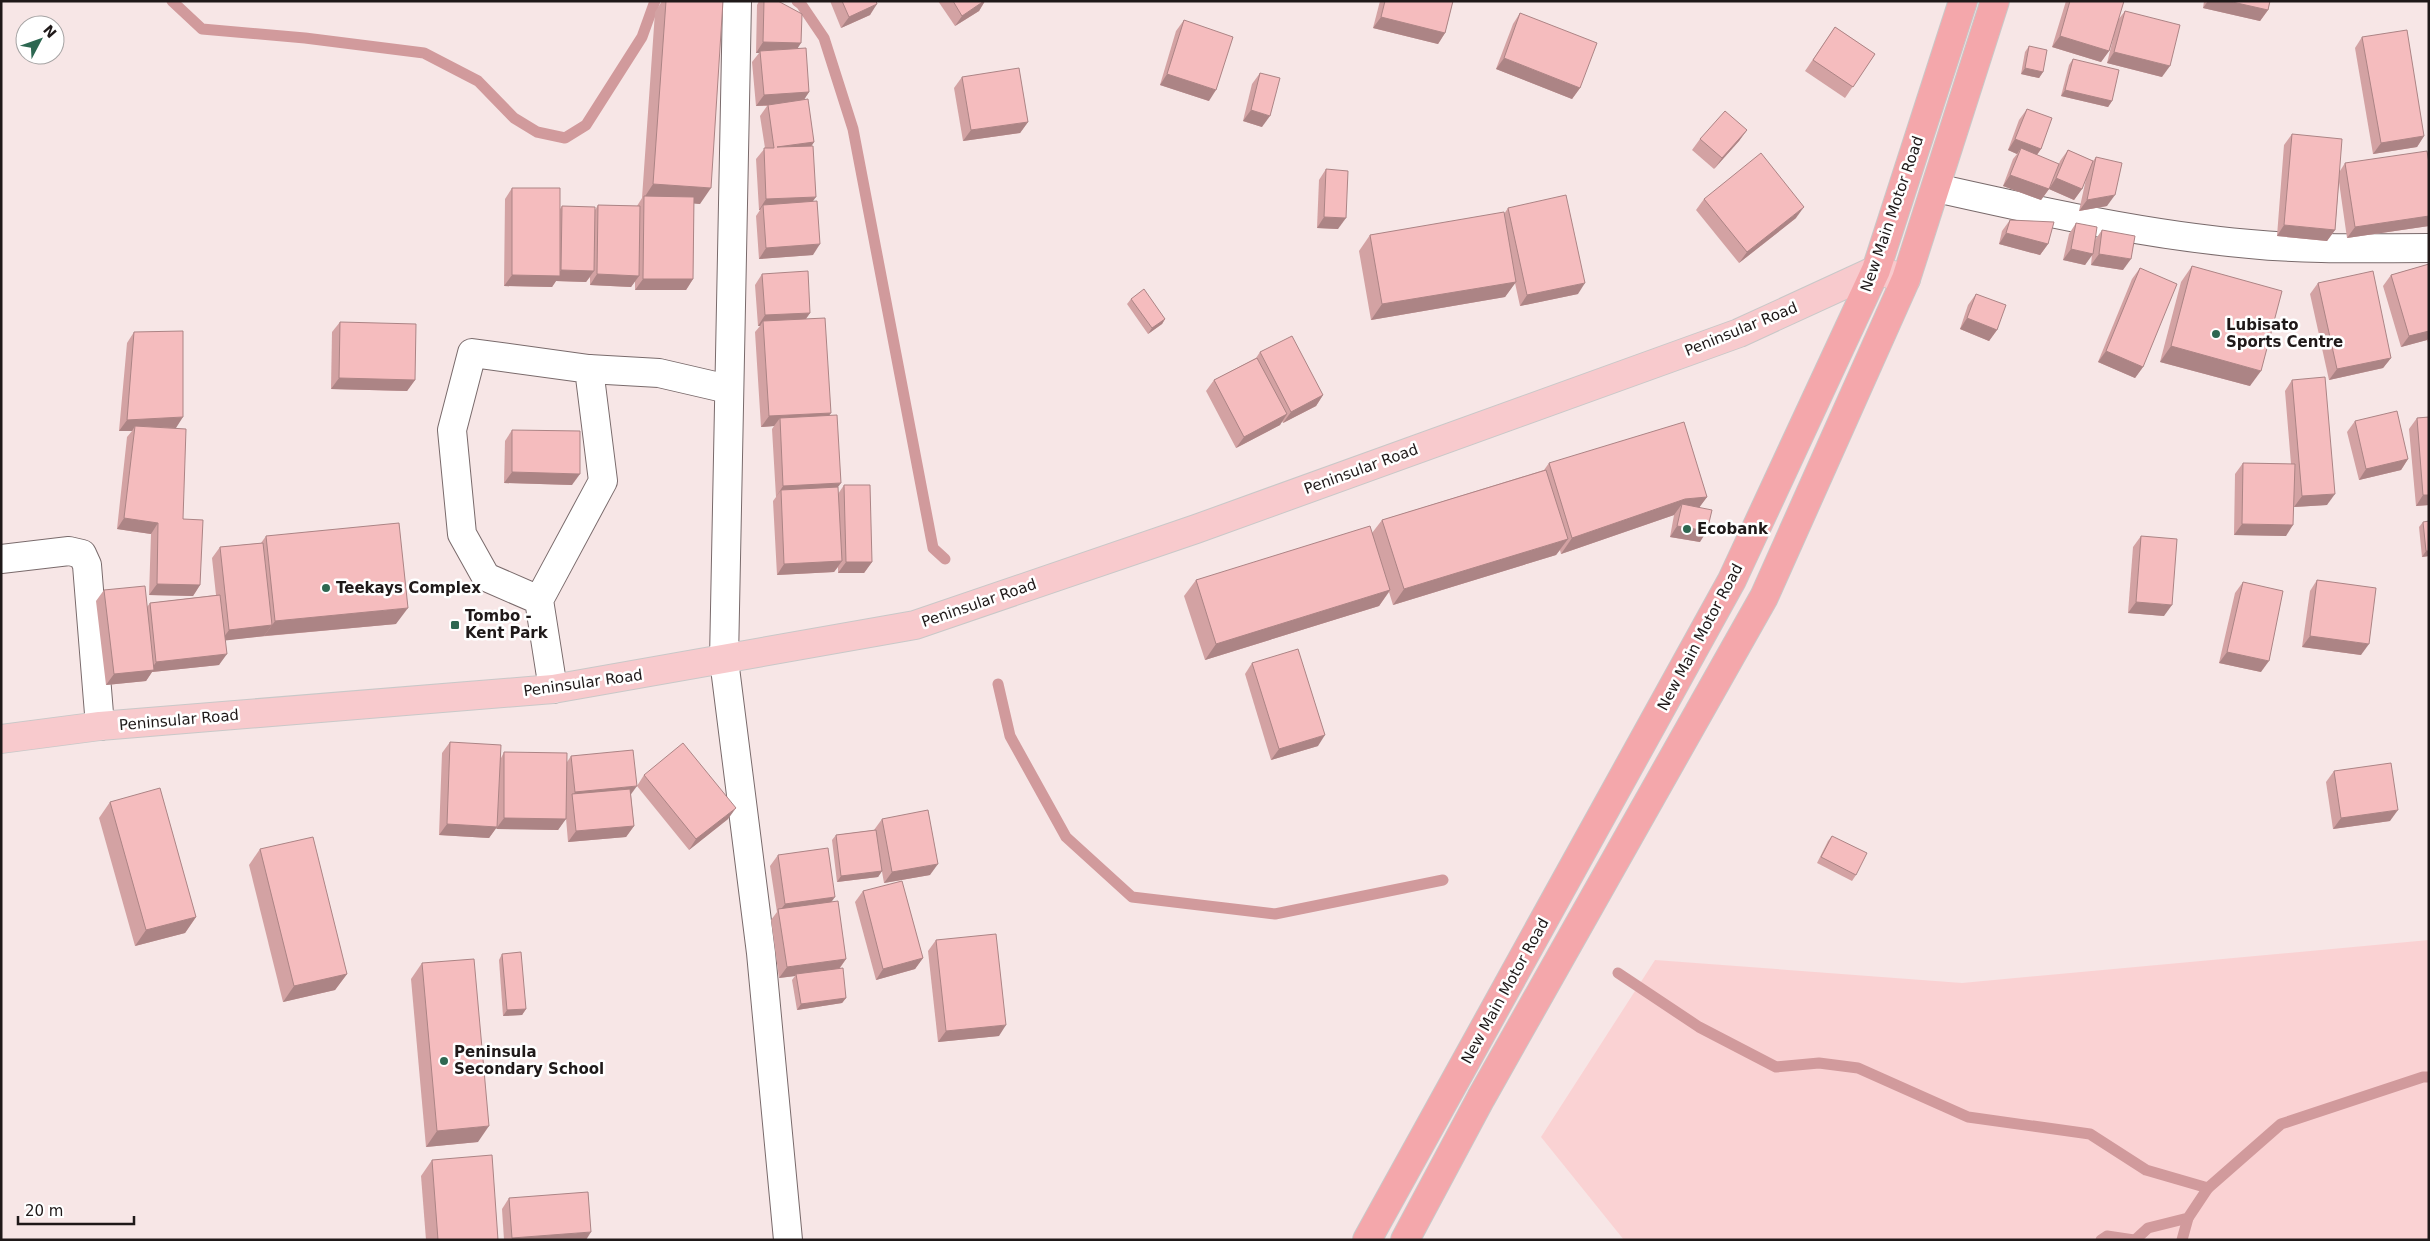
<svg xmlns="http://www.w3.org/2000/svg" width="2430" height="1241" font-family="'DejaVu Sans',sans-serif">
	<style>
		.green { fill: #fad2d3 }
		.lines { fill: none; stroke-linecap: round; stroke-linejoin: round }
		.stream { stroke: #d19a9c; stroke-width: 11 }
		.minor-casing { stroke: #796a6b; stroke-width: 30 }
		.major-casing { stroke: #c9c8c8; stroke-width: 30 }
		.highway-casing { stroke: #c9c8c8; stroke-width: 30 }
		.minor { stroke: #fff; stroke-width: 28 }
		.major { stroke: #f8cacd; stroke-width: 28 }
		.highway { stroke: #f4a7ab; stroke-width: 28 }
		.wall { fill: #d3a2a3 }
		.shaded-wall { fill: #ac8485 }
		.building { fill: #f5bcbe; stroke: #ac8485 }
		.poi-dot { fill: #2d6751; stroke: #fff; stroke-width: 2 }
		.labels { text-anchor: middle; stroke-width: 5; stroke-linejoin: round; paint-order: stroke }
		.street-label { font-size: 15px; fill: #1f1919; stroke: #fff }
		.poi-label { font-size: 15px; font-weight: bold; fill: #1f1919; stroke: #fff; text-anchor: start }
	</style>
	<rect width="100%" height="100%" fill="#f7e6e6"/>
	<polygon class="green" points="2429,940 2429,1240 1624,1240 1541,1137 1655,960 1962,983"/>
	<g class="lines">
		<g class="stream">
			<polyline points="172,1 202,29 305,38 424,53 478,81 514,118 537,132 565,138 586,125 642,37 655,1"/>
			<polyline points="797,1 801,4 824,38 853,129 933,548 945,559"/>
			<polyline points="998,684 1010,736 1066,837 1132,897 1275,914 1443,880"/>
			<polyline points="1618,973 1699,1027 1776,1067 1819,1063 1858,1068 1968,1117 2090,1134 2146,1170 2208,1188 2281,1124 2423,1077 2429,1077"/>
			<polyline points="2101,1240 2107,1236 2134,1240"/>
			<polyline points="2135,1240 2148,1228 2188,1218 2208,1188"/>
			<polyline points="2182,1240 2188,1218"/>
		</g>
		<defs>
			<g id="minor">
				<polyline points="737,1 724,660 761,953 788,1240"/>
				<path d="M1936,188C2039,211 2144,235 2250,244C2310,250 2369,248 2429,248"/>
				<polyline points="589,369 659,373 728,389"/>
				<polyline points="1,559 69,551 82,554 87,565 100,726"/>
				<polyline points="539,600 486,577 462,534 452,430 472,353 589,369 603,481 539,600 553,689"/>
			</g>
			<polyline id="major" points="1,739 100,726 553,689 915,625 1196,529 1739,333 1876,270 1906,279"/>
			<g id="highway">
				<polyline points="1367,1240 1732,580 1876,270 1963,1"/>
				<polyline points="1405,1240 1481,1098 1764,597 1906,279 1995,1"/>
			</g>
		</defs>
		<use href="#minor" class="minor-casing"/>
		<use href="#major" class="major-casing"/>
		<use href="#highway" class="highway-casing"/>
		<use href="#minor" class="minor"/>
		<use href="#major" class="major"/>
		<use href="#highway" class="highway"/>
	</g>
	<g class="wall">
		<polygon points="662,1 723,1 700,204 694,203 693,279 686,290 635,290 635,281 631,287 590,285 590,277 586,282 556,281 552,287 504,286 505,199 512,188 560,209 562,206 595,210 598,205 637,206 642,198 655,12"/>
		<polygon points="759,1 778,1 798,48 809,92 804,99 814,142 811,146 813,255 759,259 756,216 760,210 759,210 756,159 765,148 760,116 767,106 756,106 752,62 759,53 756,53 757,5"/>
		<polygon points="830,1 876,1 870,15 841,28"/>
		<polygon points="938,1 985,1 979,11 955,26"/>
		<polygon points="1380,1 1453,1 1445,33 1438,44 1373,28"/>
		<polygon points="2066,1 2124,1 2118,20 2125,11 2162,77 2107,63 2114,35 2109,51 2101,62 2052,47"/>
		<polygon points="2204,1 2270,1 2268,10 2260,21 2203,8"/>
		<polygon points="1520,13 1580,88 1572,99 1496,69 1513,24"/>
		<polygon points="1184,20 1209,101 1160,85 1176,31"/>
		<polygon points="1835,27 1875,54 1845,98 1805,71"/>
		<polygon points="2362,37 2424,136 2417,147 2373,154 2355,48"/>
		<polygon points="2029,46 2043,72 2039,78 2021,74 2025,52"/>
		<polygon points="2073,59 2112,101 2108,107 2061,96 2069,65"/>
		<polygon points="1260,73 1262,127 1243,121 1252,84"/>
		<polygon points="962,77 1028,122 1020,133 963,141 954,88"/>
		<polygon points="2027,109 2041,149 2037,155 2049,189 2060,161 2068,150 2093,161 2096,157 2107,206 2079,211 2086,179 2082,189 2074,200 2049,189 2041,200 2003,186 2013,159 2017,154 2008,150 2019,120"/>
		<polygon points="1747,130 1739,141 1714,169 1692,150 1700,139"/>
		<polygon points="2292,134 2340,171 2345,163 2429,163 2429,226 2347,238 2339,182 2335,230 2327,241 2277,236 2284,145"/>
		<polygon points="1326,169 1338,229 1317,228 1319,180"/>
		<polygon points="1704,199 1796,218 1739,263 1696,210"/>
		<polygon points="1508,208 1578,294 1520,306 1515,283 1505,297 1371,320 1359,251 1370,235 1504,214"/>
		<polygon points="2010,220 2048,244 2040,255 1999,244 2002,231"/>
		<polygon points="2076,223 2095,240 2102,230 2123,270 2091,265 2092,254 2085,265 2063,260 2069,234"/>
		<polygon points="2429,264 2429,346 2427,340 2401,347 2383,286 2391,275"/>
		<polygon points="2192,266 2250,386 2160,362 2181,282"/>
		<polygon points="2140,268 2143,367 2135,378 2098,362 2132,279"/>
		<polygon points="762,274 810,313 806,319 829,416 838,494 844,485 872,562 864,573 838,573 838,567 834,572 777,575 773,501 776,497 772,429 774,426 761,427 755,332 760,326 758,326 755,285"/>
		<polygon points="2318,283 2391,358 2383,368 2329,380 2310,294"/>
		<polygon points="1976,294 1997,330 1989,341 1960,329 1968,305"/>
		<polygon points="1131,299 1165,319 1162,324 1148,334 1127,304"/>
		<polygon points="340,322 415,380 407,391 331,389 332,332"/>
		<polygon points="134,332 176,428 183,519 200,585 193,596 149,595 151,534 117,529 127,437 132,431 119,431 127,343"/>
		<polygon points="1260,352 1323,395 1316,406 1283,423 1282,421 1280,425 1236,448 1206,391 1214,380 1256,358"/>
		<polygon points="2292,380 2327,505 2294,507 2294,503 2286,536 2234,535 2235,474 2243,463 2291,464 2285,391"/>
		<polygon points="2429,417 2429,505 2416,506 2409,429 2417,418"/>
		<polygon points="2355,421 2408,459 2401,470 2359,480 2347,432"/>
		<polygon points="512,430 572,485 504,483 505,441"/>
		<polygon points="1549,463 1707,497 1699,507 1700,542 1670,537 1674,515 1561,554 1560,550 1556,555 1393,605 1389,592 1379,606 1205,660 1184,596 1196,580 1372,533 1382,520 1544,470"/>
		<polygon points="2423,522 2429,556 2422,557 2419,527"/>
		<polygon points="266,536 396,624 225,640 219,665 152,672 146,681 106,685 96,601 104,590 147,607 150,603 216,595 212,558 220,547 261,543"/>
		<polygon points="2141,536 2164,616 2128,613 2133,547"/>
		<polygon points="2317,580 2361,655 2302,647 2310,591"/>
		<polygon points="2243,582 2261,672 2219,663 2235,593"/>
		<polygon points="1252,663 1318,746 1271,760 1245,674"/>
		<polygon points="450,742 501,758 504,752 567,762 571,756 631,795 634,826 626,837 568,842 566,818 558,830 496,828 489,838 439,835 442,753"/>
		<polygon points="2334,771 2390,821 2333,829 2326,782"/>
		<polygon points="644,775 728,819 689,850 637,786"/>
		<polygon points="110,802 196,917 185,933 135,946 99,818"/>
		<polygon points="882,819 930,875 884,883 881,866 882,871 878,877 837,882 832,840 836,835 874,830"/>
		<polygon points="1832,836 1856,875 1852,881 1817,863 1828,841"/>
		<polygon points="260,849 347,974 335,990 283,1002 249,865"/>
		<polygon points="778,855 831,902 846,959 840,968 846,998 842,1003 797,1010 792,980 795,976 779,978 771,920 777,912 770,866"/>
		<polygon points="863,891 923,958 915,969 876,980 855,902"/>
		<polygon points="936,940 999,1036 938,1042 928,951"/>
		<polygon points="502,954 526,1009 522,1015 503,1016 499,960"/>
		<polygon points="422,963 478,1142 426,1147 411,979"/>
		<polygon points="432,1160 498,1240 426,1240 421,1176"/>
		<polygon points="509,1198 586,1240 504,1240 502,1209"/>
	</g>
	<g class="shaded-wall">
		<polygon points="984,1 985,1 979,11 955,26 962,16"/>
		<polygon points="2208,1 2228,1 2268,10 2260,21 2203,8"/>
		<polygon points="877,4 870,15 841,28 849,17"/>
		<polygon points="1381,17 1445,33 1438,44 1373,28"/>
		<polygon points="2060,36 2109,51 2101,62 2052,47"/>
		<polygon points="763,42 801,43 794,54 760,51 759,53 756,53"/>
		<polygon points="2114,52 2170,66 2162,77 2107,63"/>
		<polygon points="1504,58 1580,88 1572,99 1496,69"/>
		<polygon points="2025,68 2043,72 2039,78 2021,74"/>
		<polygon points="1167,74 1216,90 1209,101 1160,85"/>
		<polygon points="2065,90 2112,101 2108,107 2061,96"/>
		<polygon points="809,92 802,103 756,106 764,95"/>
		<polygon points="1251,110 1270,116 1262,127 1243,121"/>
		<polygon points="1028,122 1020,133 963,141 971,130"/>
		<polygon points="1747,130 1739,141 1714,169 1722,158"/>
		<polygon points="2424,136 2417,147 2373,154 2381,143"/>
		<polygon points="2015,139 2041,149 2033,160 2021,148 2017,154 2008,150"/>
		<polygon points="814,142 807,153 777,147"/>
		<polygon points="2010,175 2049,189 2056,178 2082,189 2074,200 2049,189 2041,200 2003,186"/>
		<polygon points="653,184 711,188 700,204 644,200 644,198"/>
		<polygon points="2115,195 2107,206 2079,211 2087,200"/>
		<polygon points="816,197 808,208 763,205 760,210 759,210 766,199"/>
		<polygon points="1804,207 1796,218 1739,263 1747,252"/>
		<polygon points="2429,216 2429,226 2347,238 2355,227"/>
		<polygon points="1324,217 1346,218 1338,229 1317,228"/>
		<polygon points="2284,225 2335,230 2327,241 2277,236"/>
		<polygon points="2006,233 2048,244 2040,255 1999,244"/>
		<polygon points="820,244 813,255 759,259 766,248"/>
		<polygon points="2071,249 2093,254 2085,265 2063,260"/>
		<polygon points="2099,254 2131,259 2123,270 2091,265"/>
		<polygon points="561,270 594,271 586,282 556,281 552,287 504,286 512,275 557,276"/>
		<polygon points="597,274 639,276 631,287 590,285"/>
		<polygon points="643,279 693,279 686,290 635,290"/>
		<polygon points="1516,282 1505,297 1371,320 1382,304"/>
		<polygon points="1585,283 1578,294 1520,306 1527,295"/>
		<polygon points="810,313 802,324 763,321 760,326 758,326 765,315"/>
		<polygon points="1967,318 1997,330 1989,341 1960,329"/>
		<polygon points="1165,319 1162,324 1148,334 1152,328"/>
		<polygon points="2429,331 2429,337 2427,340 2401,347 2409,336"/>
		<polygon points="2171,346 2261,371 2250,386 2160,362"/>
		<polygon points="2106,351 2143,367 2135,378 2098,362"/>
		<polygon points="2391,358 2383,368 2329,380 2337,369"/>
		<polygon points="339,378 415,380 407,391 331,389"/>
		<polygon points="1323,395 1316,406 1283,423 1291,412"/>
		<polygon points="831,413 823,424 780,418 774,426 761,427 769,416"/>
		<polygon points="1287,414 1280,425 1236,448 1244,437"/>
		<polygon points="183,417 176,428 135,426 132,431 119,431 127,420"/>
		<polygon points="2408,459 2401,470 2359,480 2366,469"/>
		<polygon points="512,472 580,474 572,485 504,483"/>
		<polygon points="841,483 833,494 781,490 776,497 783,486"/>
		<polygon points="2335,494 2327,505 2294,507 2302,496"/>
		<polygon points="2423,495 2429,495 2429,505 2416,506"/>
		<polygon points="1707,497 1696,512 1682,504 1674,515 1561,554 1572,538 1685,499"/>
		<polygon points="124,518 158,523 151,534 117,529"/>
		<polygon points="2242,524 2293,525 2286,536 2234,535"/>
		<polygon points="1677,526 1707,531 1700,542 1670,537"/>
		<polygon points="1568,539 1556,555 1393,605 1404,589"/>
		<polygon points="2426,551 2429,551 2429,556 2422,557"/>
		<polygon points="842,561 834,572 777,575 784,564"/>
		<polygon points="846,562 872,562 864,573 838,573"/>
		<polygon points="157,584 200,585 193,596 149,595"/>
		<polygon points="1390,590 1379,606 1205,660 1216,644"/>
		<polygon points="2136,602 2172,605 2164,616 2128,613"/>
		<polygon points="408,608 396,624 264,636 275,621"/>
		<polygon points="272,625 264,636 221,641 229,630"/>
		<polygon points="2310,636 2369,644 2361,655 2302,647"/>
		<polygon points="2227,652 2269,661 2261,672 2219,663"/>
		<polygon points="227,654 219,665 152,672 146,681 106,685 114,674 151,670 156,662"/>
		<polygon points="1325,735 1318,746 1271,760 1279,749"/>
		<polygon points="637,786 629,797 572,796 575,792"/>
		<polygon points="736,808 728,819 689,850 696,839"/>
		<polygon points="2398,810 2390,821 2333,829 2341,818"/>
		<polygon points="504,818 566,819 558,830 496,829"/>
		<polygon points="447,824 497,827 489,838 439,835"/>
		<polygon points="634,826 626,837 568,842 576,831"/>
		<polygon points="938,864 930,875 884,883 892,872"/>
		<polygon points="882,871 878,877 837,882 841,876"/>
		<polygon points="835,897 827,908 779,912 785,904"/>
		<polygon points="196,917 185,933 135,946 146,930"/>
		<polygon points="923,958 915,969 876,980 883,969"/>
		<polygon points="846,959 838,970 796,974 795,976 779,978 787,967"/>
		<polygon points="347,974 335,990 283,1002 294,986"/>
		<polygon points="846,998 842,1003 797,1010 801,1004"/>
		<polygon points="526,1009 522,1015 503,1016 507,1010"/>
		<polygon points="1006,1025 999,1036 938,1042 946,1031"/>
		<polygon points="489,1126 478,1142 426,1147 437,1131"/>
		<polygon points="591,1232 586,1240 511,1240 512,1238"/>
	</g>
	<g class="building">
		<polygon points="666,1 723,1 711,188 653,184"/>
		<polygon points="764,1 778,1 802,14 801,43 763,42"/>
		<polygon points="842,1 876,1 877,4 849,17"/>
		<polygon points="953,1 984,1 962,16"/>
		<polygon points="1385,1 1453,1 1445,33 1381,17"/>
		<polygon points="2070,1 2124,1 2109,51 2060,36"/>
		<polygon points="2228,1 2270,1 2268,10"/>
		<polygon points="2125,11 2180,25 2170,66 2114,52"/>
		<polygon points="1520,13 1597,43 1580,88 1504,58"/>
		<polygon points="1184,20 1233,37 1216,90 1167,74"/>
		<polygon points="1835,27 1875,54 1853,87 1813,60"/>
		<polygon points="2407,30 2424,136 2381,143 2362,37"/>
		<polygon points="2029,46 2047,50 2043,72 2025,68"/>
		<polygon points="806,48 809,92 764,95 760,51"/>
		<polygon points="2073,59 2119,70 2112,101 2065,90"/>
		<polygon points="1019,68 1028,122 971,130 962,77"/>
		<polygon points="1260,73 1280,78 1270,116 1251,110"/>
		<polygon points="808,99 814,142 777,147 813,146 816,197 766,199 764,148 774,148 768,105"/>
		<polygon points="2027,109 2052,118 2041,149 2015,139"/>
		<polygon points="1725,111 1747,130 1722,158 1700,139"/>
		<polygon points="2292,134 2342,139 2335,230 2284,225"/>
		<polygon points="2021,148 2059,164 2049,189 2010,175"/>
		<polygon points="2068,150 2093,161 2082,189 2056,178"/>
		<polygon points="2427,151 2429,163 2429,216 2355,227 2345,163"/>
		<polygon points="1761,153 1804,207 1747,252 1704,199"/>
		<polygon points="2096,157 2122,163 2115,195 2087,200"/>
		<polygon points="1326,169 1348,171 1346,218 1324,217"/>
		<polygon points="512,188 560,188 560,276 512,275"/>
		<polygon points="1566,195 1585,283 1527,295 1508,208"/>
		<polygon points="644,196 694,197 693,279 643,279"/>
		<polygon points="817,201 820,244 766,248 763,205"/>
		<polygon points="598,205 640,206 639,276 597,274"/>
		<polygon points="562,206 595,207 594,271 561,270"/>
		<polygon points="1504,212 1516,282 1382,304 1370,235"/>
		<polygon points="2010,220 2054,222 2048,244 2006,233"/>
		<polygon points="2076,223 2097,227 2093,254 2071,249"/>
		<polygon points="2102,230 2135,236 2131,259 2099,254"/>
		<polygon points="2429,264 2429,331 2409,336 2391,275"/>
		<polygon points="2192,266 2282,291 2261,371 2171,346"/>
		<polygon points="2140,268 2177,284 2143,367 2106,351"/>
		<polygon points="808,271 810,313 765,315 762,274"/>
		<polygon points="2373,271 2391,358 2337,369 2318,283"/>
		<polygon points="1144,289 1165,319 1152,328 1131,299"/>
		<polygon points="1976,294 2006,305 1997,330 1967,318"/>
		<polygon points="825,318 831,413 769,416 763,321"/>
		<polygon points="340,322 416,324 415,380 339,378"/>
		<polygon points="183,331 183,417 127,420 134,332"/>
		<polygon points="1292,336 1323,395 1291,412 1260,352"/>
		<polygon points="1257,358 1287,414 1244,437 1214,380"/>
		<polygon points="2325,377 2335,494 2302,496 2292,380"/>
		<polygon points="2397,411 2408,459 2366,469 2355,421"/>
		<polygon points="837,415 841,483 783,486 780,418"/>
		<polygon points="2429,417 2429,495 2423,495 2417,418"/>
		<polygon points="1684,422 1707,497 1685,499 1572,538 1549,463"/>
		<polygon points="135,426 186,429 183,519 203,520 200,585 157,584 158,523 124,518"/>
		<polygon points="512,430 580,431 580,474 512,472"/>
		<polygon points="2243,463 2295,464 2293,525 2242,524"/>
		<polygon points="1546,470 1568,539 1404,589 1382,520"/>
		<polygon points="844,485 870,485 872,562 846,562"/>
		<polygon points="838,487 842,561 784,564 781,490"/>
		<polygon points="1682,504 1712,510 1707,531 1677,526"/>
		<polygon points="2429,521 2429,551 2426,551 2423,522"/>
		<polygon points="399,523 408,608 275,621 266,536"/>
		<polygon points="1370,526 1390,590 1216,644 1196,580"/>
		<polygon points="2141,536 2177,539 2172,605 2136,602"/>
		<polygon points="263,543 272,625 229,630 220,547"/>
		<polygon points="2317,580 2376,588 2369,644 2310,636"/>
		<polygon points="2243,582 2283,591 2269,661 2227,652"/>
		<polygon points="145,586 154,670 114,674 104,590"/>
		<polygon points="220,595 227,654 156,662 150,603"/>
		<polygon points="1298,649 1325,735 1279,749 1252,663"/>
		<polygon points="450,742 501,745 497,827 447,824"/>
		<polygon points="683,743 736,808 696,839 644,775"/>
		<polygon points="633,750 637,786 575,792 571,756"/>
		<polygon points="504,752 567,753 566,819 504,818"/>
		<polygon points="2391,763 2398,810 2341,818 2334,771"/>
		<polygon points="160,788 196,917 146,930 110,802"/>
		<polygon points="630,789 634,826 576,831 572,794"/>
		<polygon points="928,810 938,864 892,872 882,819"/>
		<polygon points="876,830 882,871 841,876 836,835"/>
		<polygon points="1832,836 1867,853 1856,875 1821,857"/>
		<polygon points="313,837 347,974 294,986 260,849"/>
		<polygon points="828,848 835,897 785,904 778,855"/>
		<polygon points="902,881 923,958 883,969 863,891"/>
		<polygon points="838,901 846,959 787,967 778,909"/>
		<polygon points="996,934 1006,1025 946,1031 936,940"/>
		<polygon points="521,952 526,1009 507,1010 502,954"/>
		<polygon points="474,959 489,1126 437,1131 422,963"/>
		<polygon points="843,968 846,998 801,1004 796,974"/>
		<polygon points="492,1155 498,1240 438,1240 432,1160"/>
		<polygon points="588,1192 591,1232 512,1238 509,1198"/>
	</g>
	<g class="poi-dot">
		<circle cx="2216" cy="334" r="5"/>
		<circle cx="1687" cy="529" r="5"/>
		<circle cx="326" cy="588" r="5"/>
		<rect x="450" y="620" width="10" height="10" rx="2.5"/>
		<circle cx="444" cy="1061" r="5"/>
	</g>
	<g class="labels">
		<g class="street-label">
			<text transform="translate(1892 214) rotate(-71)" y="5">New Main Motor Road</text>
			<text transform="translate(1741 329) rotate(-22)" y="5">Peninsular Road</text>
			<text transform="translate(1361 469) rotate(-20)" y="5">Peninsular Road</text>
			<text transform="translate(979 603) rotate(-19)" y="5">Peninsular Road</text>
			<text transform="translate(1700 637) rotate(-62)" y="5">New Main Motor Road</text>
			<text transform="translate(583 683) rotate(-8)" y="5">Peninsular Road</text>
			<text transform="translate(179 720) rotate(-5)" y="5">Peninsular Road</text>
			<text transform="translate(1505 991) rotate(-61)" y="5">New Main Motor Road</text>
		</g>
		<g class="poi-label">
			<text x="2226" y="330">Lubisato<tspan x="2226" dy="17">Sports Centre</tspan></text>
			<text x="1697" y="534">Ecobank</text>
			<text x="336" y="593">Teekays Complex</text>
			<text x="465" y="621">Tombo -<tspan x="465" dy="17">Kent Park</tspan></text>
			<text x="454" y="1057">Peninsula<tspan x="454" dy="17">Secondary School</tspan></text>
		</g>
	</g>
	<rect width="2430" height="1241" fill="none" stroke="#1f1919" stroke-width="5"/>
	<g transform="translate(40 40) rotate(49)"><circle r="24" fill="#ffffff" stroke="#a5a3a3"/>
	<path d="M0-4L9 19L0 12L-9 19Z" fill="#2d6751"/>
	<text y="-8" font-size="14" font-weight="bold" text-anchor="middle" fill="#1f1919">N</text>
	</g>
	<path d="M18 1216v8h116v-8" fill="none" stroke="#1f1919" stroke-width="2.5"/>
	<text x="25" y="1216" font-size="15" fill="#1f1919" stroke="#ffffff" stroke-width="4" paint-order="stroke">20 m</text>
</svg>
